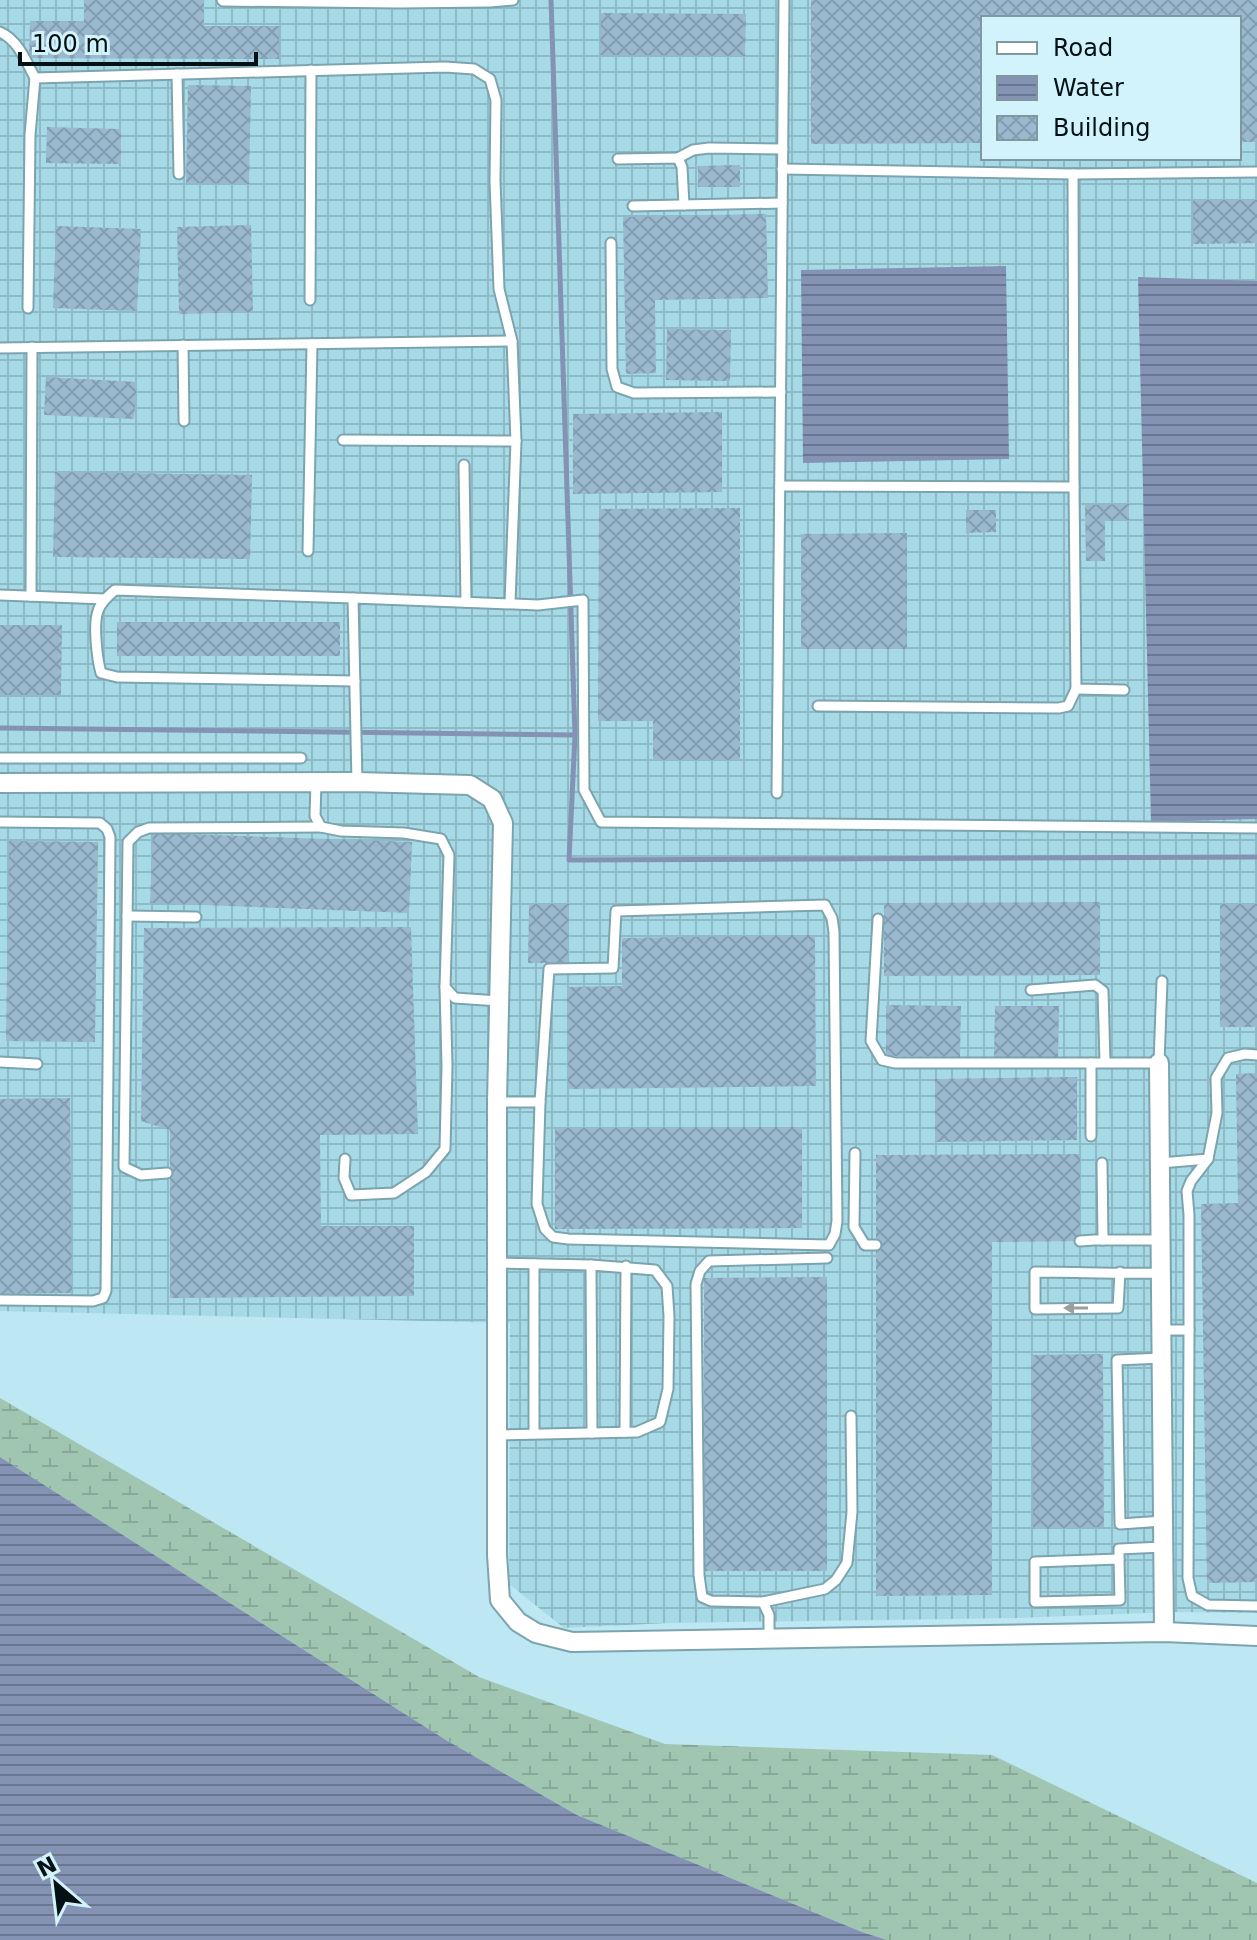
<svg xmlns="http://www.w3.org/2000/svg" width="1257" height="1940" font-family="'DejaVu Sans',sans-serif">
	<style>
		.industrial { fill: url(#industrial-grid); fill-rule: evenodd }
		.wetland { fill: url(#wetland-marsh) }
		.water { fill: url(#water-rules) }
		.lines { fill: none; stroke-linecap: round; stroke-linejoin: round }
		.stream { stroke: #8493b3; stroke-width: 5 }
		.building { fill: url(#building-cross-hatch) }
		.service-casing { stroke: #7ca4ae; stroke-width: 13 }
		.minor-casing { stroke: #7ca4ae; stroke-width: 22 }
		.service { stroke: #fff; stroke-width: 9 }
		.minor { stroke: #fff; stroke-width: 18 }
		.oneway { fill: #9a9fa1 }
	</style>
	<defs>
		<pattern id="industrial-grid" width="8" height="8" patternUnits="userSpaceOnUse" patternTransform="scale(2)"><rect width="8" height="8" fill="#a7dae7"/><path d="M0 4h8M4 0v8" fill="none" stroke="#8ebac5"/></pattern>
		<pattern id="wetland-marsh" width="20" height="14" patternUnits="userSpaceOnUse" patternTransform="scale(2)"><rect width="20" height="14" fill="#a0c6b2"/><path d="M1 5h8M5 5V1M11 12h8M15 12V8" fill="none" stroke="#88a998"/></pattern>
		<pattern id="water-rules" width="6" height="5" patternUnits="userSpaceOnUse" patternTransform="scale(2)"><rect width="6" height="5" fill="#8493b3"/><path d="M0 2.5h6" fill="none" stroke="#6a7790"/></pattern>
		<pattern id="building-cross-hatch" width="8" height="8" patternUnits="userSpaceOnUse" patternTransform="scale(2)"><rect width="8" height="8" fill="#9ab8ce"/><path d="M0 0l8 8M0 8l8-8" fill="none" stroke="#839db0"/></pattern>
	</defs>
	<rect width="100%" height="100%" fill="#bde7f2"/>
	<path class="industrial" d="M0,0H1257V1613L1173,1612L1015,1618L668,1623L564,1628L509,1584L510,1323L0,1311ZM983,18H1239V158H983Z"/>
	<polygon class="wetland" points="0,1398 479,1677 665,1744 992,1755 1257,1883 1257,1940 887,1940 862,1932 577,1815 446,1740 0,1457"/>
	<g class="water">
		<polygon points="1006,266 1009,459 803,463 801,270"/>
		<polygon points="1138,277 1257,281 1257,819 1151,822"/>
		<polygon points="0,1457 446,1740 577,1815 862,1932 887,1940 0,1940"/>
	</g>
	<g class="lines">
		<g class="stream">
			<polyline points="551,0 575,735"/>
			<polyline points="0,728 575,735 569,860 1257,857"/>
		</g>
	</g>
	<g class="building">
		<polygon points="84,0 204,0 204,26 279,26 279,59 29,58 30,21 84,21"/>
		<polygon points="811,0 1257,0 1257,142 1239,142 1239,18 983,18 983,143 811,144"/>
		<polygon points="601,13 746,14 745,56 600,55"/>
		<polygon points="188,85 251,86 249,184 186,183"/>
		<polygon points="47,127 121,129 121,164 46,163"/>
		<polygon points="740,165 740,187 698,187 698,166"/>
		<polygon points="1193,200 1257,200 1257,243 1193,244"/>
		<polygon points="766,214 768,298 655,300 656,373 626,374 623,217"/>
		<polygon points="251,225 253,312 179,314 177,227"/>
		<polygon points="56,226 141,229 137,311 53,308"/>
		<polygon points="667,329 731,330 730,381 666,380"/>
		<polygon points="46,377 137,382 134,419 44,415"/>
		<polygon points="722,412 722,492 573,494 573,414"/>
		<polygon points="55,472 252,475 250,559 53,557"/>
		<polygon points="1129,504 1129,520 1105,521 1105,561 1086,561 1085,505"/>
		<polygon points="740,508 740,760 653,760 653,721 598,721 599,509"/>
		<polygon points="966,510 996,510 996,532 966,533"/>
		<polygon points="907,533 907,649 801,649 801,534"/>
		<rect x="117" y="622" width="223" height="34"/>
		<polygon points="0,625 62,625 61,695 0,695"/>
		<polygon points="153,833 412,842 409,913 150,903"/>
		<polygon points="9,841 98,842 95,1042 6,1041"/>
		<polygon points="1100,902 1100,975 884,976 884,903"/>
		<polygon points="529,904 569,904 568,963 528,963"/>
		<rect x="1220" y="904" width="37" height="123"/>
		<polygon points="411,927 418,1134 320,1135 321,1226 414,1226 414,1296 170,1298 170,1130 141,1121 144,928"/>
		<polygon points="815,935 816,1086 568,1089 567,987 622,986 622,938"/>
		<polygon points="886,1005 961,1006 960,1057 886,1056"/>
		<polygon points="995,1006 1059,1006 1058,1058 994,1057"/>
		<polygon points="1257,1073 1257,1582 1207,1583 1201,1204 1238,1203 1236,1074"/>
		<polygon points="1077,1077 1077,1140 935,1142 935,1079"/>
		<polygon points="70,1098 72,1293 0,1294 0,1099"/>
		<polygon points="802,1127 802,1228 555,1229 555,1128"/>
		<polygon points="1080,1154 1080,1241 992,1242 992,1595 876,1596 876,1155"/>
		<polygon points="827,1277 827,1571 704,1571 704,1278"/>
		<polygon points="1103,1354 1104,1527 1033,1529 1031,1355"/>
	</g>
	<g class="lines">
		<defs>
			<g id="service">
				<polyline points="222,0 223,1 398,3 490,2 513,0"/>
				<path d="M0,32C18,40 26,61 35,78"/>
				<polyline points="177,74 179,174"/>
				<polyline points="678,158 693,150 709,148 783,149"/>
				<polyline points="618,159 678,158 682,167 684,205"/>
				<polyline points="782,169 1073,174 1074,487"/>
				<polyline points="1073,174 1257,172"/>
				<polyline points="633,206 782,203"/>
				<polyline points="611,243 612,369 617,387 634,393 781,392"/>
				<polyline points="310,300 311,70"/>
				<polyline points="28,308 30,135 35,78 445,67 474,69 490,79 496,100 495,181 499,289 512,341 516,441 510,603"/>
				<polyline points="183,345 184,421"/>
				<polyline points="0,348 512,341"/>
				<polyline points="343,440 516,441"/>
				<polyline points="464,465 466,602"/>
				<polyline points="780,486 1074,487 1076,689 1124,690"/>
				<polyline points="308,551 312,344"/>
				<polyline points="0,595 105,599"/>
				<polyline points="31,596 32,347"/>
				<path d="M353,598L115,590C108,596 100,603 98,611C93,624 97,659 101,673L117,677L355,681"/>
				<polyline points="818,706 1059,708 1068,706 1076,689"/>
				<polyline points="0,758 301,758"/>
				<polyline points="316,782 315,816 321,827 341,831 404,833 441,839 449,855 445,987 455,998 499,1001"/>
				<polyline points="357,782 353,598 538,605 583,600 584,790 601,822 1257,828"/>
				<polyline points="777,793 784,0"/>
				<polyline points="0,822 100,823 107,829 110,837 106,1291 103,1298 93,1301 0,1300"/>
				<polygon points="825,905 832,918 834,932 837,1221 835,1234 829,1245 568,1239 553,1237 545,1229 537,1204 540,1102 549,969 613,968 616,911"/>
				<polyline points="127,916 196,917"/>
				<polyline points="878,919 871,1041 882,1060 895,1063 1159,1063 1162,981"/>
				<polyline points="1031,990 1095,985 1103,991 1105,1062"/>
				<polyline points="0,1062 37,1064"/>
				<polyline points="497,1102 540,1102"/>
				<polyline points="1091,1136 1091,1063"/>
				<polyline points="855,1153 854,1227 865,1245 876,1245"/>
				<polyline points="345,1159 344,1178 351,1195 394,1193 426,1172 445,1149 447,1066 445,987"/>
				<polyline points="1208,1159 1191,1181 1187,1191 1189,1215 1189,1330 1188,1578 1192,1596 1208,1605 1257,1606"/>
				<polyline points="1102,1163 1103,1240"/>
				<polyline points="1160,1163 1208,1159 1217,1113 1216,1078 1228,1058 1245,1054 1257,1055"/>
				<polyline points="167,1173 141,1175 124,1167 128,842 138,832 149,828 321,827"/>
				<polyline points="1080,1241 1094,1240 1160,1240"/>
				<polyline points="497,1263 591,1265 655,1270 667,1286 669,1316 668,1389 660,1422 637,1432 497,1435"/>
				<polyline points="534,1264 534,1433"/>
				<polyline points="591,1265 592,1433"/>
				<path d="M1120,1272L1118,1308L1035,1309V1272C1077,1272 1119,1274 1161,1273"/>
				<polyline points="1161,1330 1189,1330"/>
				<polyline points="1162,1358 1117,1360 1120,1524 1163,1521"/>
				<polyline points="625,1432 626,1266"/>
				<polygon points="1119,1559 1120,1600 1035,1602 1035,1562"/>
				<polyline points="1119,1559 1119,1549 1163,1547"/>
				<polyline points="763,1602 825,1589 836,1580 847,1563 852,1512 851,1416"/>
				<polyline points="769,1639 769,1615 763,1602 711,1601 702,1597 699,1575 696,1284 700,1271 709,1261 827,1258"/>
			</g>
			<g id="minor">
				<polyline points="0,783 357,782 470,785 492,799 503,823 497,1102 497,1555 500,1600 518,1622 536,1633 572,1642 1164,1632 1257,1636"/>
				<polyline points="1159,1063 1164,1632"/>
			</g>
		</defs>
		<use href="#service" class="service-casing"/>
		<use href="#minor" class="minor-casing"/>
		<use href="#service" class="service"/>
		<use href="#minor" class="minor"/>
	</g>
	<defs><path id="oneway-solid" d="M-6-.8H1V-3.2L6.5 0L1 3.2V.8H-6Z" transform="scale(2)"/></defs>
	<use class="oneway" href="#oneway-solid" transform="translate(1076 1308) rotate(180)"/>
	<rect x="981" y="16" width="260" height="144" fill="#d2f3fb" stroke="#7f989f" stroke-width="2"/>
	<rect x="997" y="42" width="40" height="12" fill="#ffffff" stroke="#7f989f" stroke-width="2"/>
	<text x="1053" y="56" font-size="24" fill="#031014">Road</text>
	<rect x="997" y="76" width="40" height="24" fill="url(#water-rules)" stroke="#7f989f" stroke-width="2"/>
	<text x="1053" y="96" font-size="24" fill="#031014">Water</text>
	<rect x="997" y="116" width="40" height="24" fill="url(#building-cross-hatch)" stroke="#7f989f" stroke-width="2"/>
	<text x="1053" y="136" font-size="24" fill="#031014">Building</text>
	<g transform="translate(56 1884) rotate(332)" stroke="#d2f3fb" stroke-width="6" paint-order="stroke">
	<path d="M0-6L14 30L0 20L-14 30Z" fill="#031014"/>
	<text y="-12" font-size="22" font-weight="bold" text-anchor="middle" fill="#031014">N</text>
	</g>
	<path d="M20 52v12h236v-12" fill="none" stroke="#031014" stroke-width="4"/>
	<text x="32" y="52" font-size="24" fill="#031014" stroke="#d2f3fb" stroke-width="6" paint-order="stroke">100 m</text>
</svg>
